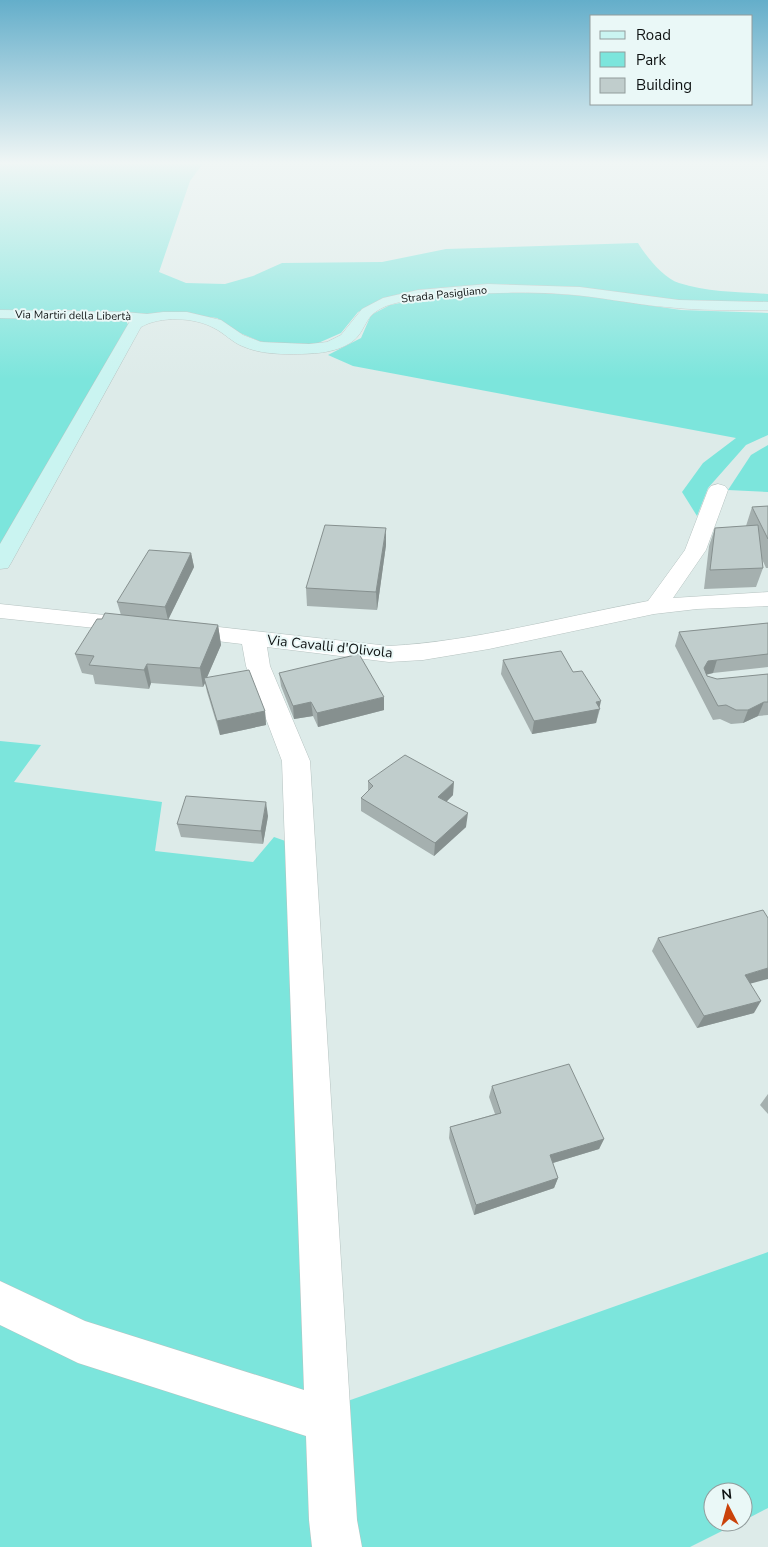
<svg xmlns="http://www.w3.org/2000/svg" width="768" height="1547" font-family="'Nunito Sans',sans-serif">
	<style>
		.green { fill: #7ce5dc }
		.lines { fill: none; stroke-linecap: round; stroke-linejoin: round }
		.street-casing { stroke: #b6c3c1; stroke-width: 1 }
		.secondary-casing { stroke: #b6c3c1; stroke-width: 1 }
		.street { fill: #fff; fill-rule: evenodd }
		.secondary { fill: #caf4f1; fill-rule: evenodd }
		.wall { fill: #a5b0af }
		.shaded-wall { fill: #86908f }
		.building { fill: #c0cdcc; stroke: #86908f }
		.labels { text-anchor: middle; stroke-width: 4; stroke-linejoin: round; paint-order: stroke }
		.far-street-label { font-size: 11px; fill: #0f1313; stroke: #eaf8f7 }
		.street-label { font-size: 14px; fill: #0f1313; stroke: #eaf8f7 }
	</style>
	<rect width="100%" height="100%" fill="#ddebe9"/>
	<g class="green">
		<path d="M0,162H204L190,181L159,272L186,283L225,284L253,276L282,263L382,262L446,249L638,243C646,256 663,278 679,283C706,292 739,292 768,294V304L704,303L503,286L388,298L358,312L341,333L316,344L282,346L259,341L240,333L217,318L192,315L87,314L72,310H0Z"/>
		<polygon points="477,293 545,293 586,296 681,310 768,313 768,435 746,445 708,488 697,516 682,492 703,463 736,438 353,366 328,355 361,338 371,315 390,305 426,298"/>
		<polygon points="0,318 110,318 126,321 129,326 0,546"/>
		<polygon points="768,445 768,492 728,490 751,455"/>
		<polygon points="0,741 41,745 14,782 162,802 155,851 253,862 274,837 291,843 343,1547 0,1547"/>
		<polygon points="768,1252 768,1508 743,1521 743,1492 713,1492 713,1522 740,1522 690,1547 354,1547 342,1403"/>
	</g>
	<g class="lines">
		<defs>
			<g id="street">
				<path d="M718,484L725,486L728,490L706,550L673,598L768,592V606L697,609L654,614L489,649L423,660L389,662L267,647L270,666L310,761L357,1520L362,1547H312L309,1520L306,1436L78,1363L0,1325V1281L85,1321L304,1390L282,761L246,666L242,644L183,637L175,635L171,630L175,625L183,623L389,646C477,641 561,617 648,601L685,550L708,490L711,486Z"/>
				<polygon points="0,604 133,618 141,620 145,625 141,630 133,632 0,618"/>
			</g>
			<path id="secondary" d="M488,284L580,287L679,300L768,302V310C734,310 700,311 666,307C631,304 597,296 562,294C513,291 466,293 419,299C403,301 381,304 370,317C364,325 361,335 353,341C336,354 310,354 290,354C274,354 258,353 242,346C232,342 224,333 214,328C194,317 160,316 141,327L11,563L8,568L0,569V544L130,321L0,318V310L124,312L147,314L163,312H187L221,320L243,335L261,342L309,344L327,342L341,335L362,309L383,298L418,290Z"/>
		</defs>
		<use href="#street" class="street-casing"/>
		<use href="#secondary" class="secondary-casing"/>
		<use href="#street" class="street"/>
		<use href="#secondary" class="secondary"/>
	</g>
	<g class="wall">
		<polygon points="768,506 768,568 766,568 762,559 763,568 756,587 704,589 709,546 715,528 746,526 752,507"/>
		<polygon points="386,545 377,610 307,606 306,588"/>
		<polygon points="191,553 194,567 168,620 218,625 221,645 207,677 265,711 266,725 220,735 207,692 205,683 203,687 151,683 149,689 95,684 93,675 82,673 75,654 102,619 121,615 117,602"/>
		<polygon points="768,623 768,667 713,673 706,675 707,676 717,679 768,674 768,715 758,716 743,723 731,724 720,719 713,720 675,646 679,632"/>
		<polygon points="503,660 573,672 600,709 596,723 532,734 501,674"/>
		<polygon points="279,673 384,710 318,727 313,716 294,719 281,686"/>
		<polygon points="368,781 453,795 446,802 466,827 434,856 361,811 361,798 368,791"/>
		<polygon points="268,816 263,844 181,837 177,824"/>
		<polygon points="658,938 751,984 754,1013 697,1028 652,951"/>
		<polygon points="492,1086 604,1139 599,1149 553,1163 558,1178 554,1188 474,1215 449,1138 450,1127 495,1114 489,1097"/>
		<polygon points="768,1094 768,1114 760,1105"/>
	</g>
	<g class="shaded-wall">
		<polygon points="386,528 386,545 377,610 376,592"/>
		<polygon points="191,553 194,567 168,620 165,607"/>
		<polygon points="218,625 221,645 205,682 204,678 205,683 203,687 200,668"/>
		<polygon points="717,660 713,673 704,675 704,668 708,661"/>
		<polygon points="147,664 151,683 149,689 144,670"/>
		<polygon points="384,697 384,710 318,727 317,713"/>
		<polygon points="601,701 596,723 532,734 534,721"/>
		<polygon points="311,702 313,716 294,719 293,706"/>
		<polygon points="764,702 758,716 743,723 748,710"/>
		<polygon points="265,711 266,725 220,735 217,721"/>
		<polygon points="454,782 453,795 437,811 438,797"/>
		<polygon points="266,802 268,816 263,844 261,831"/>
		<polygon points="468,813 466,827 434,856 435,843"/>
		<polygon points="768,968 768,979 738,987 745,975"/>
		<polygon points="761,1001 754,1013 697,1028 704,1016"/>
		<polygon points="604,1139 599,1149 546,1165 550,1155"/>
		<polygon points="558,1178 554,1188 474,1215 476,1205"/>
	</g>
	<g class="building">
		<polygon points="768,506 768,539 752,507"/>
		<polygon points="325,525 386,528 376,592 306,588"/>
		<polygon points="758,525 763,568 710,570 715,528"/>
		<polygon points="149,550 191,553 165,607 117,602"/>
		<polygon points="105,613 218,625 200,668 147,664 144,670 89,665 94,656 75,654 97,619 102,619"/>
		<polygon points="768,623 768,654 717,660 708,661 704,668 707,676 717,679 768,674 768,702 764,702 748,710 736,710 726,705 718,706 679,632"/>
		<polygon points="561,651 573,672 582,671 601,701 596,702 600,709 534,721 503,660"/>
		<polygon points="359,654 384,697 317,713 311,702 293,706 279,673"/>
		<polygon points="249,670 265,711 217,721 204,678"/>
		<polygon points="405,755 454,782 438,797 468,813 435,843 361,798 373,786 368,781"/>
		<polygon points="186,796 266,802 261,831 177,824"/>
		<polygon points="763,910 768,918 768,968 745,975 761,1001 704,1016 658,938"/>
		<polygon points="569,1064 604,1139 550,1155 558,1178 476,1205 450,1127 501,1113 492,1086"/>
	</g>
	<linearGradient id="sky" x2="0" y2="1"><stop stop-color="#64aeca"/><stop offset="0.43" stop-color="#f0f6f5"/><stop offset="1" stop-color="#f0f6f5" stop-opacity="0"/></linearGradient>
	<rect width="768" height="379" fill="url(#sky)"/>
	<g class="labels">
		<g class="far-street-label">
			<text transform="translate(444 294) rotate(-6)" y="4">Strada Pasigliano</text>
			<text transform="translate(73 315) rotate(1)" y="4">Via Martiri della Libertà</text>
		</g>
		<g class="street-label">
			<text transform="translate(330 646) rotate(6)" y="5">Via Cavalli d'Olivola</text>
		</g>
	</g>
	<rect x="590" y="15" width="162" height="90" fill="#eaf8f7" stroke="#929c9c"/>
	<rect x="600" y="31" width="25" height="8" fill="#caf4f1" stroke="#929c9c"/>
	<text x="636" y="40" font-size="15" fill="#0f1313">Road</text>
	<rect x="600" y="52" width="25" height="15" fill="#7ce5dc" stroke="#929c9c"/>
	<text x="636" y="65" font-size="15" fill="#0f1313">Park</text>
	<rect x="600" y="78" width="25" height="15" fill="#c0cdcc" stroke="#929c9c"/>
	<text x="636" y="90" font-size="15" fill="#0f1313">Building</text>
	<g transform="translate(728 1507) rotate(354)"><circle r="24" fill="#eaf8f7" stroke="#929c9c"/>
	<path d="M0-4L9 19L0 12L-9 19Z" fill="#ca430b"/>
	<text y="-8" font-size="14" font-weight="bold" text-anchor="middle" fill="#0f1313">N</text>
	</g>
</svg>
